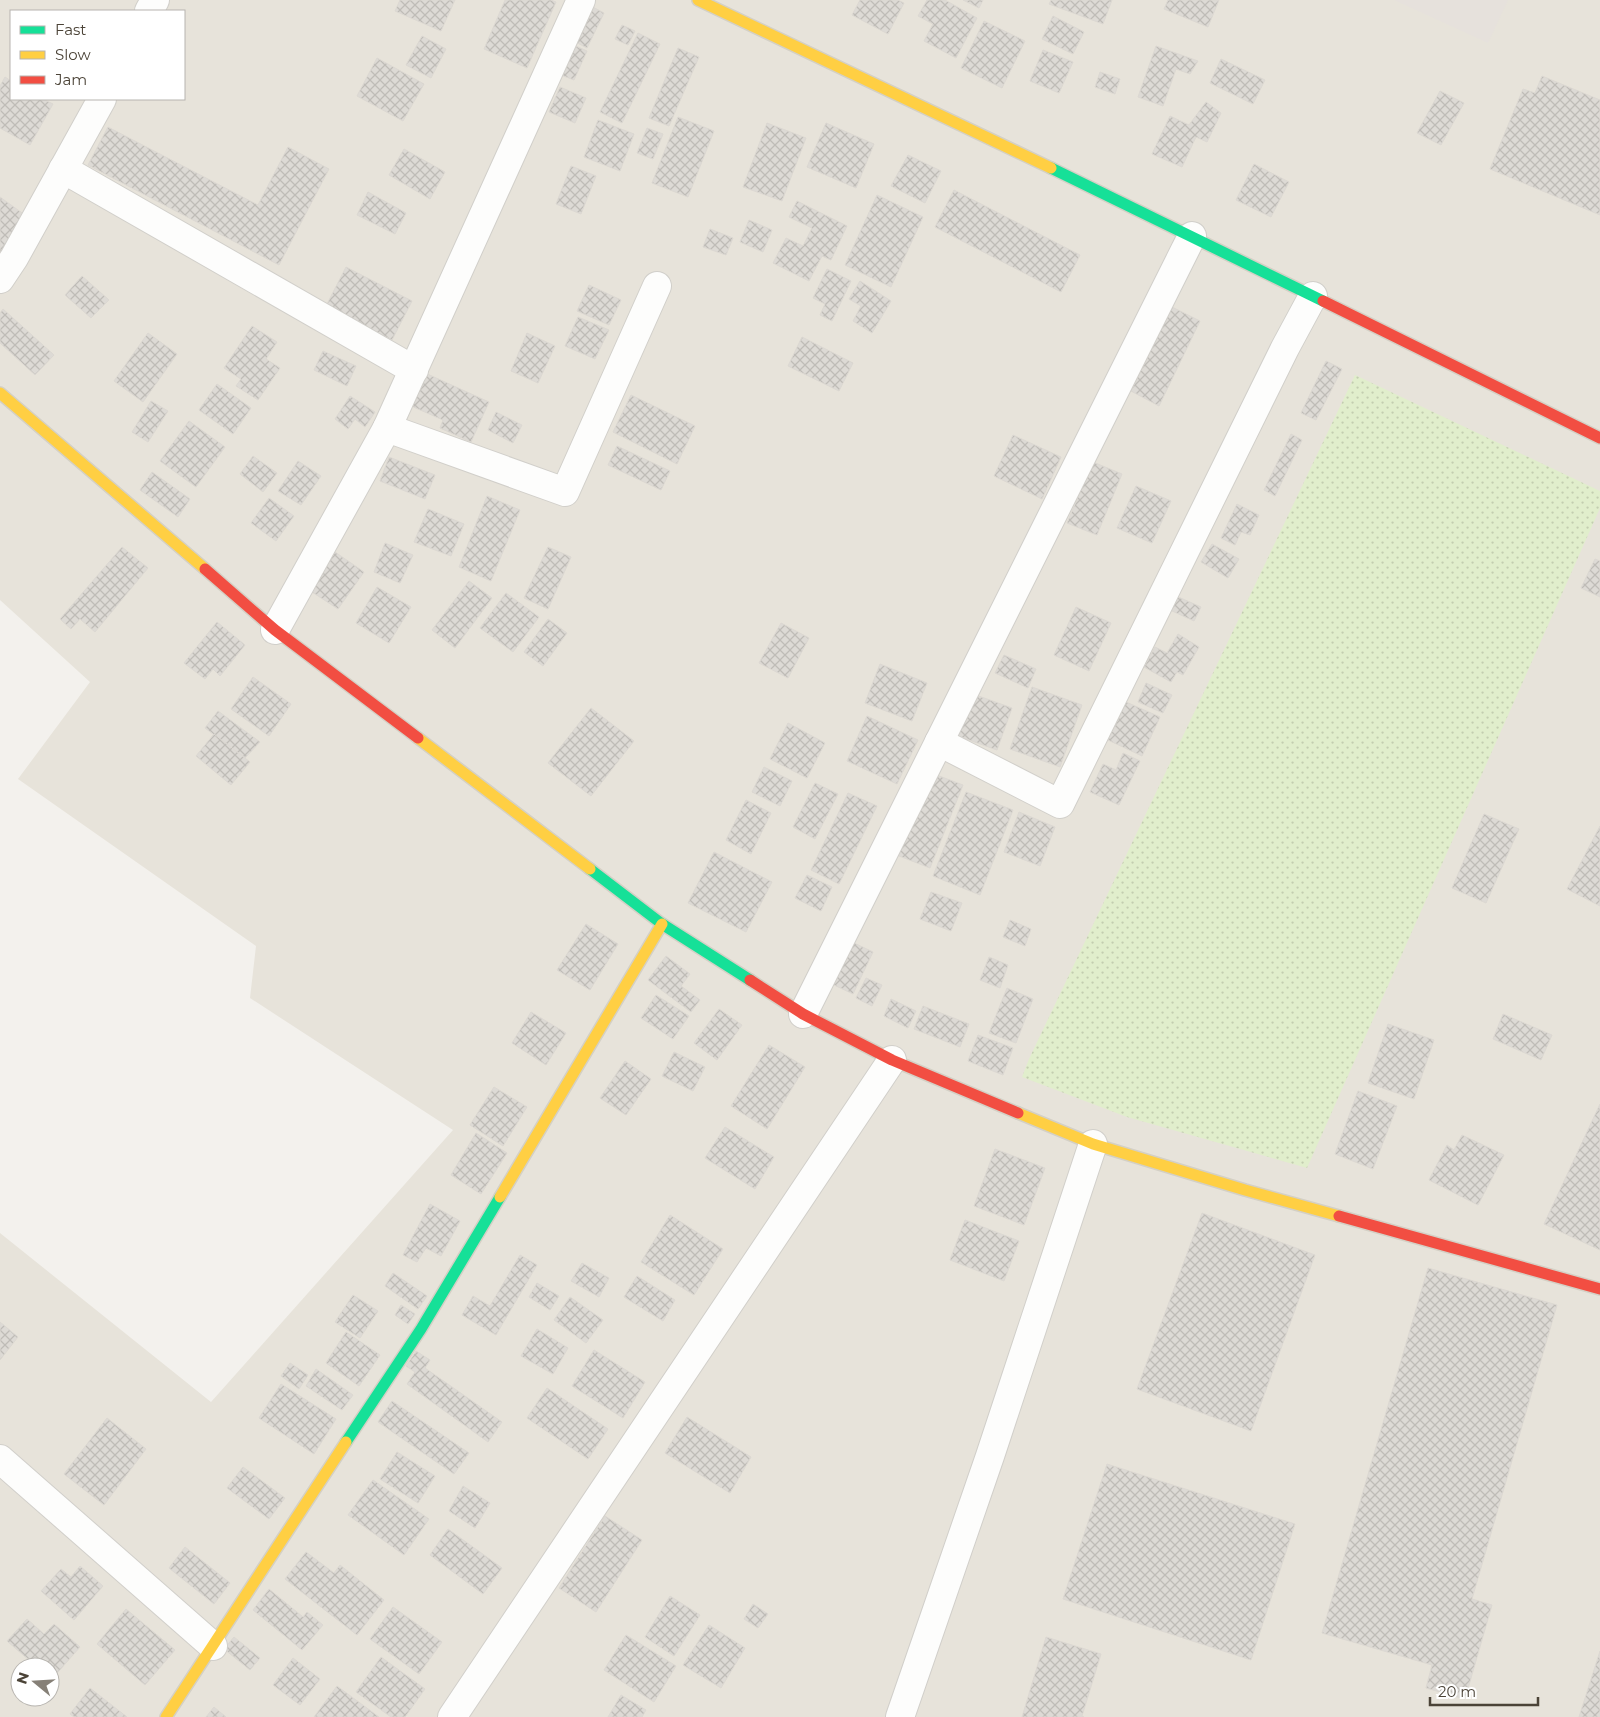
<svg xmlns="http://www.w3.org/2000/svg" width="1600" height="1717" font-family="Montserrat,sans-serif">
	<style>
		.residential { fill: #e7e3da; fill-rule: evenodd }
		.industrial { fill: #e6e1dc }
		.grass { fill: url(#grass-dots) }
		.building { fill: url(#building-cross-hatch); stroke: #dcd8d2 }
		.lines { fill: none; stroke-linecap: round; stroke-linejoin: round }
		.street-casing { stroke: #d1cfca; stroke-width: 30 }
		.fast-casing { stroke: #d4d0c5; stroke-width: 14 }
		.slow-casing { stroke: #d4d0c5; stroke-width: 14 }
		.jam-casing { stroke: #d4d0c5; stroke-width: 14 }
		.street { stroke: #fdfdfc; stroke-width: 28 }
		.fast { stroke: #16e098; stroke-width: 11 }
		.slow { stroke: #ffcf43; stroke-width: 11 }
		.jam { stroke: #f24e42; stroke-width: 11 }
	</style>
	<defs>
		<pattern id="grass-dots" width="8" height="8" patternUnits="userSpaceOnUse" patternTransform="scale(1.25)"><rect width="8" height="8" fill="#e1eecc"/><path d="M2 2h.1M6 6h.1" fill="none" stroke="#c3cdb0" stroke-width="1.8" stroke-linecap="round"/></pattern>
		<pattern id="building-cross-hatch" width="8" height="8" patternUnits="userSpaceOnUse" patternTransform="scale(1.25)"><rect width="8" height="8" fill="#dddad5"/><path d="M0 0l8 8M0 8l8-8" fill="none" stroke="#bfbcb7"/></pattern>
	</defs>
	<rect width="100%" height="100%" fill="#f3f1ed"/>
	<path class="residential" d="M0 0H1600V1717H0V1233L211 1402 453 1130 250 998 256 946 18 779 90 682 0 600ZM11 11H184V99H11ZM20 1667H50V1697H20Z"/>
	<polygon class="industrial" points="1394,0 1508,0 1488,43"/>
	<polygon class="grass" points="1355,375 1600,491 1600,508 1307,1168 1127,1117 1022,1077 1029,1059"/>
	<g class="building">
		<polygon points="400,0 455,0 441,31 395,11"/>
		<polygon points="505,0 551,0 556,2 527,68 484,49"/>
		<polygon points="860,0 898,0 904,3 888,34 852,15"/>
		<polygon points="927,0 945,0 977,18 956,58 924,41 933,24 918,16"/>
		<polygon points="963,0 983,0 979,8"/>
		<polygon points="1051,0 1112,0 1103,24 1049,4"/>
		<polygon points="1168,0 1219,0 1208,27 1164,9"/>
		<polygon points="587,4 604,13 587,48 570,39"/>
		<polygon points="1053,16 1084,32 1073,54 1042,39"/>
		<polygon points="984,21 1025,41 1002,88 961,68"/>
		<polygon points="622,25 635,31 628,45 615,39"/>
		<polygon points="638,33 660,44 622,123 600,112"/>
		<polygon points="422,36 446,49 431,78 406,65"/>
		<polygon points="569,43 587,51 574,80 556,73"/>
		<polygon points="1156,46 1198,61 1190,74 1176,69 1163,106 1138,97"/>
		<polygon points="678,48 699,57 669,126 649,118"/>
		<polygon points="1043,50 1073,62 1059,93 1030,81"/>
		<polygon points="377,58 424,84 403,121 357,96"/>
		<polygon points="1221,59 1265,80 1253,104 1210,83"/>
		<polygon points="1100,72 1120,79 1115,94 1095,87"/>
		<polygon points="1542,76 1600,100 1600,215 1490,169 1523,89 1535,93"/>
		<polygon points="5,77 11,81 11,99 43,99 53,104 30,145 0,128 0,86"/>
		<polygon points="560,87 586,98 575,123 549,112"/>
		<polygon points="1440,91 1464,103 1441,145 1417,133"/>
		<polygon points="1206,102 1221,113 1207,142 1196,137 1182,167 1152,154 1170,116 1189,125"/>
		<polygon points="678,117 714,131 688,197 652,183"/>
		<polygon points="598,120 634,134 620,171 584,157"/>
		<polygon points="767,123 806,138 782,201 743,187"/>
		<polygon points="826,123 874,144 856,188 807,167"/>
		<polygon points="108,127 258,205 288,147 329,169 279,265 88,165"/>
		<polygon points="647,128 663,134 653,159 637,153"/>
		<polygon points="404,149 445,172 430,199 389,175"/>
		<polygon points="908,155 941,171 925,203 891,186"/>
		<polygon points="1254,164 1289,182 1271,217 1236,200"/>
		<polygon points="571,166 596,176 581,214 556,204"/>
		<polygon points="954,190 1080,255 1061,292 935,227"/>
		<polygon points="368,192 406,213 395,234 357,215"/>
		<polygon points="877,195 923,217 891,287 845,265"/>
		<polygon points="0,197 29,218 0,259"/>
		<polygon points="797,201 847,226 831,260 822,256 809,281 773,263 786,238 803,246 812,228 789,217"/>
		<polygon points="749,220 772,230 763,252 740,242"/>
		<polygon points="710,229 733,238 726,255 703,247"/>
		<polygon points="346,267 412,301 392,340 326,306"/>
		<polygon points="827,269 851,281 832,321 820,315 825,304 813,298"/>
		<polygon points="82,276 109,300 91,318 65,295"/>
		<polygon points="860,281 891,301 872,333 853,321 861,306 849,299"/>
		<polygon points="589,285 621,300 609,325 577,311"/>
		<polygon points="1172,307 1200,321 1159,406 1131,391"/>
		<polygon points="3,309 54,355 35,375 0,343 0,313"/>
		<polygon points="578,317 609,330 595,359 565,346"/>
		<polygon points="252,326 277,342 266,359 280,368 258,400 236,386 241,379 224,368"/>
		<polygon points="148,333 177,354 143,402 114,381"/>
		<polygon points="527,333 555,346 538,383 511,371"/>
		<polygon points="802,337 853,363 839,391 788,366"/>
		<polygon points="323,351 356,366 347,386 314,370"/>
		<polygon points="1326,361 1342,369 1316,420 1301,413"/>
		<polygon points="423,372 489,402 471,442 440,428 443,420 409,405"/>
		<polygon points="217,384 251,408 233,434 199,410"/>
		<polygon points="631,395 695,426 677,464 613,432"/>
		<polygon points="350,396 375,412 365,427 355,419 348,429 335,419"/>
		<polygon points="151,401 168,411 148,442 132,432"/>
		<polygon points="496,412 522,425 513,443 488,430"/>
		<polygon points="189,421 225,447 196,487 160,461"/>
		<polygon points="1291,434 1302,440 1275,496 1264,490"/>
		<polygon points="1013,435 1061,457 1042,499 994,476"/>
		<polygon points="617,446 670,471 661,490 608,465"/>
		<polygon points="253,456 277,473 263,492 240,474"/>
		<polygon points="389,457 435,475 425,499 380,481"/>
		<polygon points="298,461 321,476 301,505 278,491"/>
		<polygon points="1093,462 1122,474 1097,535 1067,523"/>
		<polygon points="152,472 190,499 178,517 140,490"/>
		<polygon points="1136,486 1171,501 1152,543 1117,528"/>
		<polygon points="487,496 520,510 491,581 459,567"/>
		<polygon points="269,498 294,516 276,541 251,523"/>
		<polygon points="1237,504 1259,515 1250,535 1241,532 1235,545 1221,538"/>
		<polygon points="428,509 464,524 451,556 414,542"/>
		<polygon points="385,543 413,555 400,583 374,572"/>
		<polygon points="1212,544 1239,559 1228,578 1201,562"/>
		<polygon points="122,547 148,568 95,632 80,619 71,629 60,619"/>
		<polygon points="548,547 571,557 548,609 524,598"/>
		<polygon points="335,552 364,572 338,609 309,590"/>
		<polygon points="1595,559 1600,561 1600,597 1581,588"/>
		<polygon points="469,581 492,598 455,648 432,630"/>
		<polygon points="377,587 411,607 389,643 356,623"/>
		<polygon points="506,593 539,617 513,652 480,628"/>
		<polygon points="1176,596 1201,607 1194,621 1170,610"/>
		<polygon points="1076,607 1111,623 1089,671 1054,655"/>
		<polygon points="548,619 567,633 543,666 524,652"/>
		<polygon points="217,622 245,645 220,676 213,669 205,679 184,663"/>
		<polygon points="781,623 809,638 788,678 759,663"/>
		<polygon points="1178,634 1199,647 1183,675 1177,672 1171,682 1144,667 1155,647 1167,653"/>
		<polygon points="1004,655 1036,669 1028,688 995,673"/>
		<polygon points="880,664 927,683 912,721 865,703"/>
		<polygon points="253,677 291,704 269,736 231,709"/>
		<polygon points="1146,683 1172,695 1163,713 1138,702"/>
		<polygon points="1032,687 1082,705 1060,767 1010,749"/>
		<polygon points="973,694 1012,708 997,750 958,736"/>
		<polygon points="1126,702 1160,717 1142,756 1108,740"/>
		<polygon points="591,708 634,741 591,796 548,763"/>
		<polygon points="218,711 260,742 245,758 205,728"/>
		<polygon points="867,716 918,740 897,784 847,761"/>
		<polygon points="788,723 825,743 807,778 770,759"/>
		<polygon points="214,734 250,762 231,785 196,756"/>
		<polygon points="1123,753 1140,761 1119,805 1090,792 1103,764 1116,770"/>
		<polygon points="764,767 792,781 780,806 752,792"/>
		<polygon points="926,771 963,785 930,868 894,854"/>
		<polygon points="815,783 838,794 815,839 793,827"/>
		<polygon points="966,792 1013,810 980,895 933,876"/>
		<polygon points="848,793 877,806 839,884 811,870"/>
		<polygon points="746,800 771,813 751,854 726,840"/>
		<polygon points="1019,812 1055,827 1040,866 1004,852"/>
		<polygon points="1484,814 1519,829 1486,903 1452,888"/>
		<polygon points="1600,826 1600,906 1567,889"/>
		<polygon points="714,852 772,882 746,932 688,903"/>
		<polygon points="807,875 832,887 821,911 795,898"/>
		<polygon points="931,892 962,903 951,931 920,919"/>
		<polygon points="1010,920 1031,929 1025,946 1003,937"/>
		<polygon points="586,924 618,944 590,990 557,970"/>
		<polygon points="852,942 873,952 853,994 832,984"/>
		<polygon points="666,956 690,974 681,986 700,1000 691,1012 648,980"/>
		<polygon points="989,957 1008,965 1000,988 980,980"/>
		<polygon points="866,978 882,985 872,1006 856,998"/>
		<polygon points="1007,988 1033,999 1016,1043 989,1033"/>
		<polygon points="656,995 689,1016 673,1039 641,1018"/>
		<polygon points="891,999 916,1011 908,1028 884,1016"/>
		<polygon points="923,1006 969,1024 960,1047 914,1029"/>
		<polygon points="719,1009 742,1025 717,1060 694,1043"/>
		<polygon points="531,1012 566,1033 546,1065 512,1043"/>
		<polygon points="1503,1014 1552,1035 1541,1060 1493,1039"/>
		<polygon points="1388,1024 1434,1040 1414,1099 1368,1083"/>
		<polygon points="978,1035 1013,1048 1003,1075 968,1061"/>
		<polygon points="769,1045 805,1067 767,1129 731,1106"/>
		<polygon points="674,1052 705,1067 693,1091 662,1076"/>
		<polygon points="625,1061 651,1079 626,1115 600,1098"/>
		<polygon points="494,1087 527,1107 503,1146 470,1125"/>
		<polygon points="1358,1091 1397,1106 1373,1169 1335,1154"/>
		<polygon points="1600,1104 1600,1250 1544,1224"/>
		<polygon points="725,1127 774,1157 755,1189 705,1158"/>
		<polygon points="476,1133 507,1153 481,1194 451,1175"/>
		<polygon points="1462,1135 1504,1155 1478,1205 1429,1180 1447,1145 1454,1150"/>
		<polygon points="995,1149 1045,1168 1024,1225 974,1206"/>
		<polygon points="430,1204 460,1221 441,1256 426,1248 417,1262 403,1255"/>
		<polygon points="1202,1213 1315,1255 1251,1431 1137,1389"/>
		<polygon points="670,1215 723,1249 694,1295 641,1262"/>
		<polygon points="965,1220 1019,1241 1004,1281 950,1260"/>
		<polygon points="520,1255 537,1265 496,1335 462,1315 473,1296 490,1306"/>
		<polygon points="582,1263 609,1278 599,1297 571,1281"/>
		<polygon points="1428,1268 1557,1305 1472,1599 1492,1605 1465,1699 1426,1688 1432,1665 1322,1633"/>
		<polygon points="393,1273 427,1296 418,1309 385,1286"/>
		<polygon points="637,1276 675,1300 663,1321 624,1297"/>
		<polygon points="537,1283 559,1296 550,1310 529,1297"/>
		<polygon points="353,1295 378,1311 360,1338 335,1322"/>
		<polygon points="570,1297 603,1320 586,1343 554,1320"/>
		<polygon points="401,1305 415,1314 408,1324 395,1315"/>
		<polygon points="0,1322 18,1337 0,1360"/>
		<polygon points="537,1329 568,1348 553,1374 521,1356"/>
		<polygon points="346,1332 380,1355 359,1386 326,1363"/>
		<polygon points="594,1350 645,1382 623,1418 572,1386"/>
		<polygon points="416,1351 430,1360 425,1368 502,1422 488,1442 407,1384 415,1372 406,1366"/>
		<polygon points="290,1363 308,1375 299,1389 281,1376"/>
		<polygon points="316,1369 353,1395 342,1410 306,1386"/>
		<polygon points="281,1384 336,1419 314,1454 259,1418"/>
		<polygon points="547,1388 608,1429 588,1459 527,1418"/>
		<polygon points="392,1401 469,1453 454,1474 378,1422"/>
		<polygon points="687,1417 751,1457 730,1493 665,1453"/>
		<polygon points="107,1418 146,1449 104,1505 64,1474"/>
		<polygon points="397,1452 435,1476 418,1503 380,1479"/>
		<polygon points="1107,1464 1295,1524 1251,1660 1063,1599"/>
		<polygon points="243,1467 285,1498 269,1519 227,1488"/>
		<polygon points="373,1480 429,1519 404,1555 348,1515"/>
		<polygon points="463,1486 490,1503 475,1528 449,1511"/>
		<polygon points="605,1516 642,1540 596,1612 559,1588"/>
		<polygon points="448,1529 502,1568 483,1594 430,1555"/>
		<polygon points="185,1547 230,1583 214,1604 169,1568"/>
		<polygon points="306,1552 334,1573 340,1565 384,1600 357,1635 285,1579"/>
		<polygon points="80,1566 103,1586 74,1620 41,1591 61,1569 71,1577"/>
		<polygon points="269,1589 303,1617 307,1612 323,1625 302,1650 253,1610"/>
		<polygon points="670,1596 700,1615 674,1656 645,1637"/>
		<polygon points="753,1604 768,1614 758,1628 744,1619"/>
		<polygon points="393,1607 442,1642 419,1674 370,1639"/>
		<polygon points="126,1609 175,1650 145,1685 97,1644"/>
		<polygon points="27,1619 44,1634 54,1624 80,1647 51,1680 50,1667 37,1667 7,1641"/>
		<polygon points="709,1625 745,1648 721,1688 683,1665"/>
		<polygon points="626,1635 676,1666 654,1702 604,1670"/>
		<polygon points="234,1637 260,1658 250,1670 224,1649"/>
		<polygon points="1046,1637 1101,1654 1082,1716 1084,1717 1022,1717"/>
		<polygon points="1600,1651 1600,1717 1579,1717"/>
		<polygon points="381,1657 425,1689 405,1717 391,1717 356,1692"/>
		<polygon points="293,1658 320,1679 300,1705 273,1685"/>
		<polygon points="337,1686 379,1717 314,1717"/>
		<polygon points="90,1688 127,1717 74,1717 70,1714"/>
		<polygon points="621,1695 646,1710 642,1717 608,1717"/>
		<polygon points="214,1707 226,1717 206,1717"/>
	</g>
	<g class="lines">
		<g class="street-casing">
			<g id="street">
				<polyline points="149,11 155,0"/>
				<polyline points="63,169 414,370"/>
				<polyline points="0,279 14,258 102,99"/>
				<polyline points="387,428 565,492 657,286"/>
				<polyline points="275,630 387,428 581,0"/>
				<polyline points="939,742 1060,804 1285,348 1313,296"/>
				<polyline points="803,1014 1192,236"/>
				<polyline points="0,1459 213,1646"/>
				<polyline points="452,1717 892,1060"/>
				<polyline points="900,1717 990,1456 1093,1144"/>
			</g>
		</g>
		<g class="fast-casing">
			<g id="fast">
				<polyline points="1051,168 1323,301"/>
				<polyline points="590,869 662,924 750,980"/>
				<polyline points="346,1442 421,1329 500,1197"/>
			</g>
		</g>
		<g class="slow-casing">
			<g id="slow">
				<polyline points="698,0 1051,168"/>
				<polyline points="0,393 205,569"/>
				<polyline points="418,738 590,869"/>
				<polyline points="1018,1113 1093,1144 1245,1190 1339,1216"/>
				<polyline points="500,1197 662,924"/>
				<polyline points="166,1717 346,1442"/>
			</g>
		</g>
		<g class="jam-casing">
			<g id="jam">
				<polyline points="1323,301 1600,438"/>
				<polyline points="205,569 275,630 418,738"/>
				<polyline points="750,980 803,1014 892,1060 1018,1113"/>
				<polyline points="1339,1216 1600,1289"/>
			</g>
		</g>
		<use href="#street" class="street"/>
		<use href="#fast" class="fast"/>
		<use href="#slow" class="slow"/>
		<use href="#jam" class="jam"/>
	</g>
	<rect x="10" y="10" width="175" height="90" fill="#ffffff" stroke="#b7b4af"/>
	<rect x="20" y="26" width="25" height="8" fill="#16e098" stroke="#b7b4af"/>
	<text x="55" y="35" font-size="15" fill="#4b4337">Fast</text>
	<rect x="20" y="51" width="25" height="8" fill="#ffcf43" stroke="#b7b4af"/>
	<text x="55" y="60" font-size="15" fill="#4b4337">Slow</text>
	<rect x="20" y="76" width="25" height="8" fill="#f24e42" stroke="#b7b4af"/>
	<text x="55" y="85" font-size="15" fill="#4b4337">Jam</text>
	<g transform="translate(35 1682) rotate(288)"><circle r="24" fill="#ffffff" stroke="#b7b4af"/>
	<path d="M0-4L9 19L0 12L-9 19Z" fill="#868077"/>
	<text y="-8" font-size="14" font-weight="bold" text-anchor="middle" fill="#4b4337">N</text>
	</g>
	<path d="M1430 1697v8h108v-8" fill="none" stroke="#4b4337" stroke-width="2.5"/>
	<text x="1438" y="1697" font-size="15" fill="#4b4337" stroke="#ffffff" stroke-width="4" paint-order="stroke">20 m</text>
</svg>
